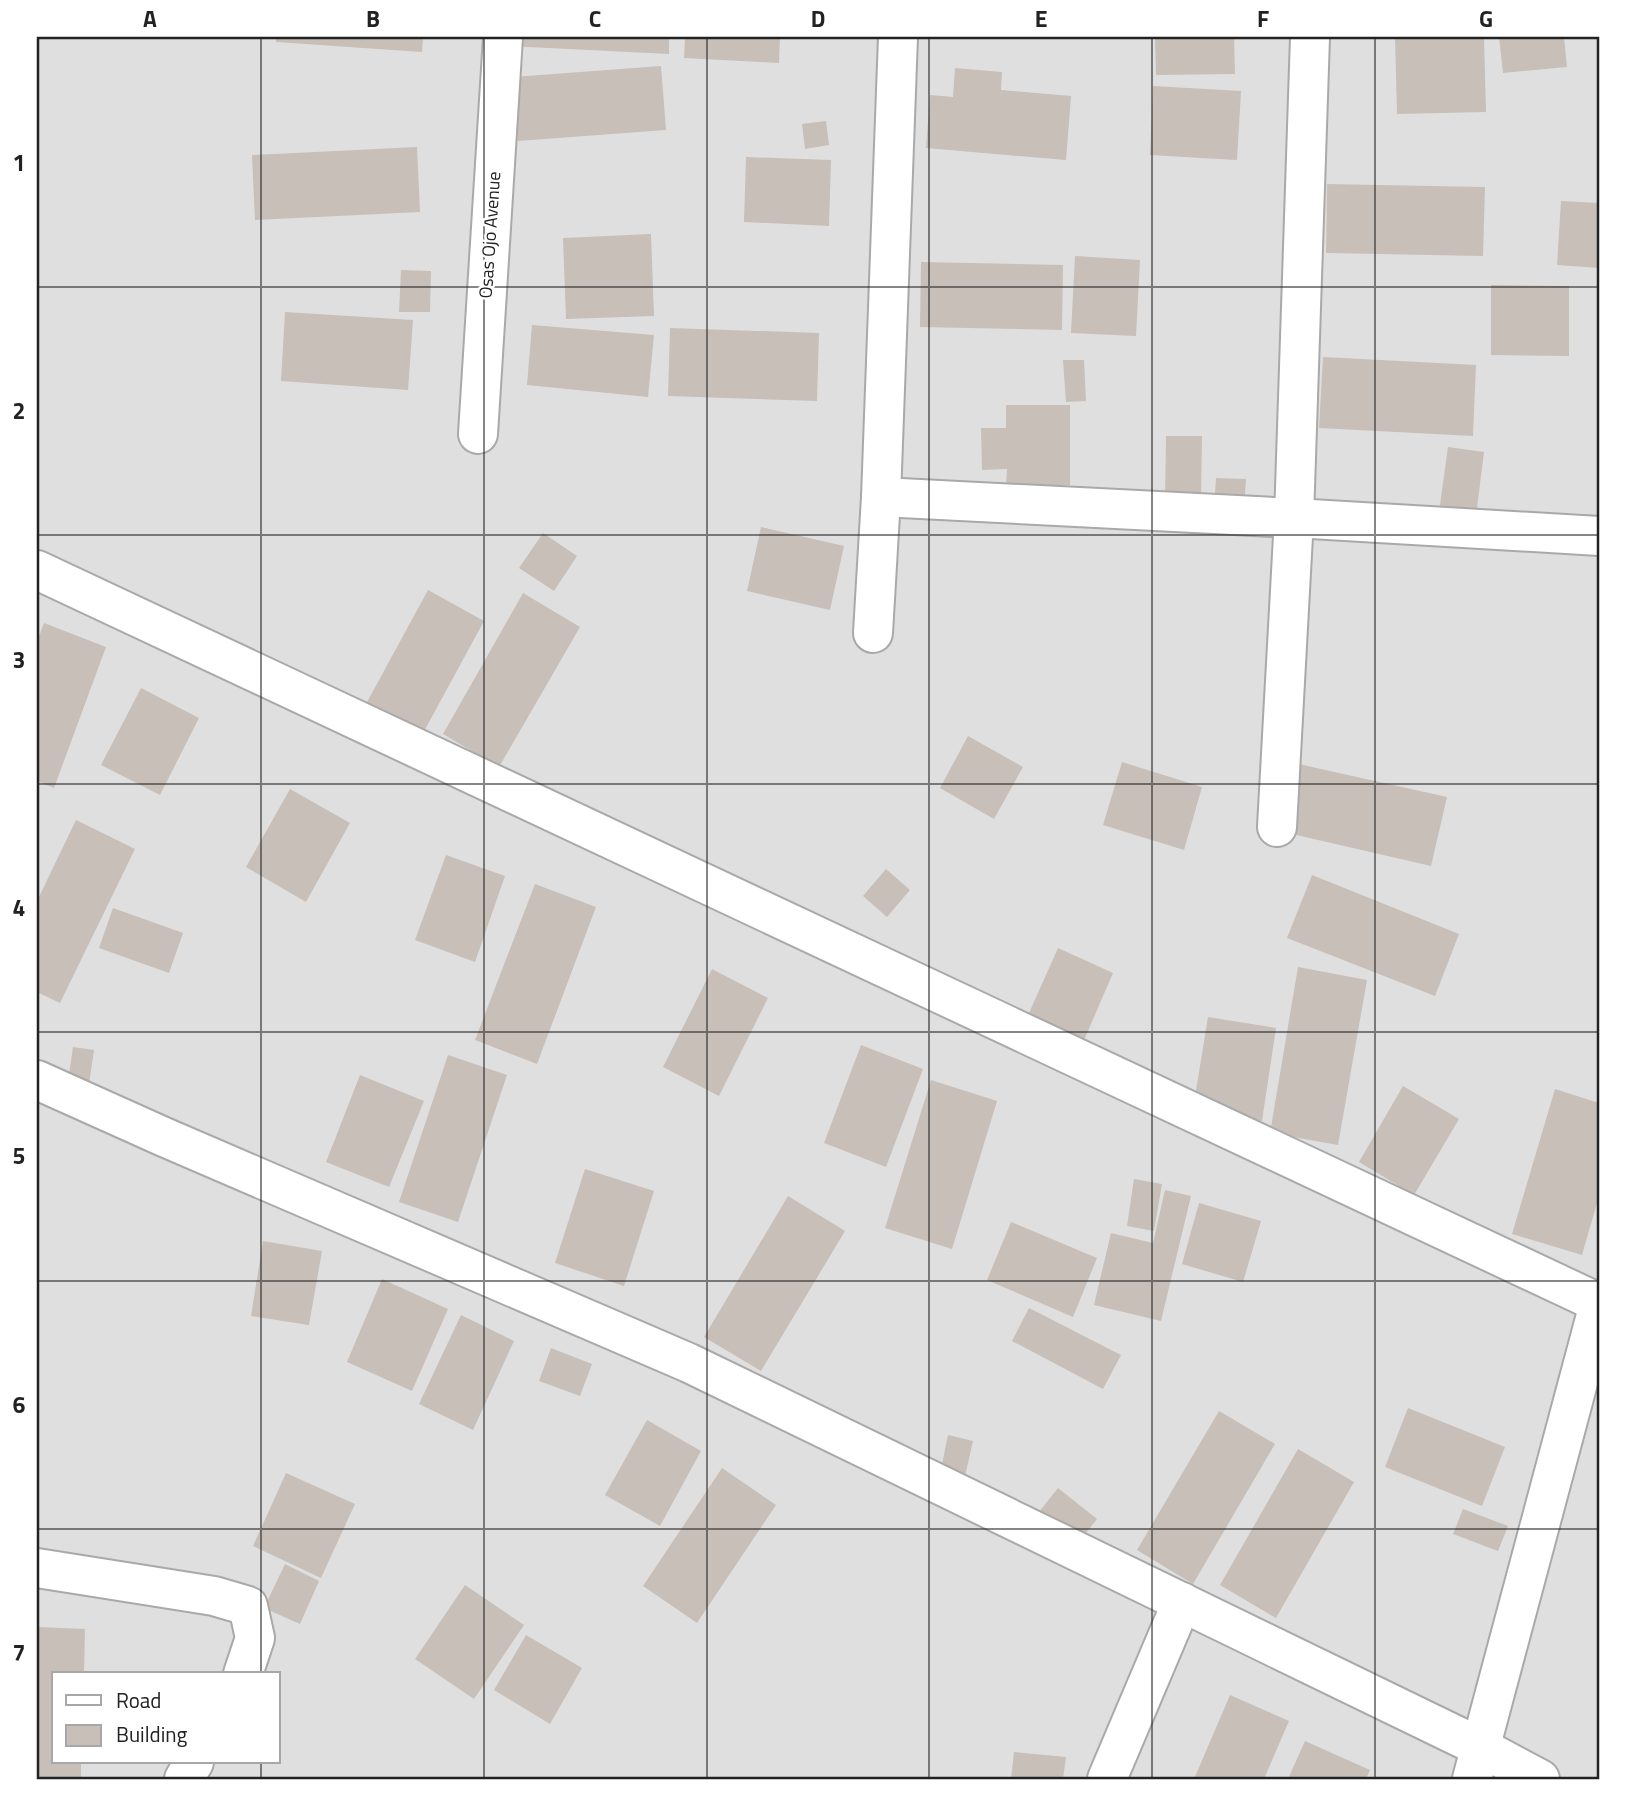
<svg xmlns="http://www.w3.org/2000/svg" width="1636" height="1816" font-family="'Titillium Web',sans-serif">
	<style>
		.residential { fill: #e0dfdf; fill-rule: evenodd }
		.building { fill: #c7bfb8 }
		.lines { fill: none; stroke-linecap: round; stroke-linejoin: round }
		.minor-casing { stroke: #a9a9a9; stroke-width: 42 }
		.minor { stroke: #fff; stroke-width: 38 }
		.grid { fill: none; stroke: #222; stroke-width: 2; stroke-opacity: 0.55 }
		.labels { text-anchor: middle; stroke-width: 5; stroke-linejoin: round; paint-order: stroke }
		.street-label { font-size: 18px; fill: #222; stroke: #fff }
		.neatline { fill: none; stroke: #222; stroke-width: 2.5 }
		.grid-label { font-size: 23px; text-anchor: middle; font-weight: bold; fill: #222 }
	</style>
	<rect width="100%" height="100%" fill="#f2efe9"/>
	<path class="residential" d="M37 37H1599V1779H37ZM54 1674H278V1762H54Z"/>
	<g class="building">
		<polygon points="276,37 423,37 422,52 276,42"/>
		<polygon points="508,37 669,37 669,54 508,46"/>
		<polygon points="685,37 780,37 779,63 684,58"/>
		<polygon points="1155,37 1234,37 1235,74 1156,75"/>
		<polygon points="1395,37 1484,37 1486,112 1397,114"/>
		<polygon points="1499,37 1564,37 1567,67 1503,73"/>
		<polygon points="661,66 666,130 518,141 513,77"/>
		<polygon points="955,68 1002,72 1001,90 1071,96 1066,160 926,148 930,95 953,97"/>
		<polygon points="1153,86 1241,91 1237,160 1150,155"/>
		<polygon points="826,121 829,145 805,149 802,124"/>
		<polygon points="417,147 420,212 255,220 252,155"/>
		<polygon points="746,157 831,160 829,226 744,222"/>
		<polygon points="1327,184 1485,187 1483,256 1326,253"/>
		<polygon points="1561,201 1599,203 1599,268 1557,265"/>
		<polygon points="651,234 654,316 566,319 563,238"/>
		<polygon points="1075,256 1140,260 1136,336 1071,333"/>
		<polygon points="921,262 1063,265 1062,330 920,327"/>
		<polygon points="401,270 431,271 430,312 399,312"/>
		<polygon points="1491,285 1569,286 1569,356 1491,355"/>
		<polygon points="285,312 413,320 408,390 281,381"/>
		<polygon points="532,325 654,335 648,397 527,385"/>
		<polygon points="670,328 819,333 817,401 668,396"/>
		<polygon points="1323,357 1476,365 1473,436 1319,428"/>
		<polygon points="1063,360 1084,360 1086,401 1066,402"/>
		<polygon points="1006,405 1070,405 1070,485 1006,485 1007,469 982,470 981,428 1006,428"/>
		<polygon points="1166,436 1202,436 1201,502 1165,501"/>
		<polygon points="1448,447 1484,452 1475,524 1438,519"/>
		<polygon points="1216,478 1246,479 1244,509 1214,508"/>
		<polygon points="761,527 844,546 830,610 747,591"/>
		<polygon points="543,533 577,556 554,591 519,568"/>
		<polygon points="428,590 484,621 422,735 366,704"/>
		<polygon points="523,593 580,627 499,767 443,734"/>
		<polygon points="44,623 106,647 54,788 37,781 37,642"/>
		<polygon points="141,688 199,718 160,795 101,765"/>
		<polygon points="968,736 1023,767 994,819 940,788"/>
		<polygon points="1122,762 1202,787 1184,850 1103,825"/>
		<polygon points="1294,763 1447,797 1431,866 1279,831"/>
		<polygon points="290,789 350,823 306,902 246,867"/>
		<polygon points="76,820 135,849 60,1003 37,992 37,901"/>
		<polygon points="446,855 505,876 475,962 415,940"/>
		<polygon points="886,869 910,890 887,917 863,896"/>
		<polygon points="1312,875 1459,934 1435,996 1287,938"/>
		<polygon points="535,884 596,907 537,1064 475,1040"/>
		<polygon points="113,908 183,933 169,973 99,948"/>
		<polygon points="1058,948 1113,973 1081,1047 1025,1022"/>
		<polygon points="1298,967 1367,980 1338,1145 1270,1133"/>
		<polygon points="712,969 768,998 719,1096 663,1067"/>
		<polygon points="1208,1017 1276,1028 1262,1121 1193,1109"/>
		<polygon points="861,1045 923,1069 886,1167 824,1143"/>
		<polygon points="73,1047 94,1050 89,1084 68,1081"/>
		<polygon points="448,1055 507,1075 458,1222 399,1202"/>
		<polygon points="360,1075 424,1101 389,1187 326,1162"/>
		<polygon points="931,1080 997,1101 952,1249 885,1228"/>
		<polygon points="1403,1086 1459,1119 1414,1195 1359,1162"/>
		<polygon points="1555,1089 1599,1103 1599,1196 1582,1255 1512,1234"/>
		<polygon points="585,1169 654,1191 624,1286 555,1263"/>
		<polygon points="1134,1179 1162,1184 1154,1231 1127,1226"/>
		<polygon points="1165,1190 1191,1196 1161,1321 1094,1305 1111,1233 1153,1243"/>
		<polygon points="788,1196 845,1231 761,1371 704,1337"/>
		<polygon points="1199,1203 1261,1221 1243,1282 1182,1264"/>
		<polygon points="1011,1222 1097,1258 1073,1317 987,1280"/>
		<polygon points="263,1241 322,1251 309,1325 251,1316"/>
		<polygon points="382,1279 448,1309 412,1391 347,1362"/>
		<polygon points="1029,1308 1121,1355 1103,1389 1012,1341"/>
		<polygon points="461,1315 514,1341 473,1430 419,1404"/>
		<polygon points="551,1348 592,1364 580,1396 539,1381"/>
		<polygon points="1408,1408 1505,1447 1482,1506 1385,1467"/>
		<polygon points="1219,1411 1275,1444 1193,1584 1137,1550"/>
		<polygon points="647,1420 701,1451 660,1526 605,1495"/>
		<polygon points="948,1435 973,1441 965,1476 941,1469"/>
		<polygon points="1298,1449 1354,1482 1276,1618 1220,1585"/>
		<polygon points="722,1468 776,1505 697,1623 643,1586"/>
		<polygon points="286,1473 355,1504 321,1578 253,1546"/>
		<polygon points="1058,1488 1097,1519 1078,1543 1039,1512"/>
		<polygon points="1463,1509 1508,1526 1498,1551 1453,1534"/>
		<polygon points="285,1564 319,1581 300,1624 264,1608"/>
		<polygon points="465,1585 524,1625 474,1699 415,1659"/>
		<polygon points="37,1627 85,1629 84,1674 54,1674 54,1762 81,1762 81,1779 37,1779"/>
		<polygon points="526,1635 582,1668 550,1724 494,1690"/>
		<polygon points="1230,1695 1289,1721 1264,1779 1194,1779"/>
		<polygon points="1305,1741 1370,1770 1366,1779 1288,1779"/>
		<polygon points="1014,1752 1066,1757 1063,1779 1011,1779"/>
	</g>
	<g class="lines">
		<g class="minor-casing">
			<g id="minor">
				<polyline points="478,434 503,37"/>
				<polyline points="881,497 1294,518 1599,536"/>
				<polyline points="37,570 1599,1303"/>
				<polyline points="873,633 881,497 898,37"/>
				<polyline points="1277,827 1294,518 1310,37"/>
				<polyline points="37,1080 164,1137 689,1363 1480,1747 1540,1779"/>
				<polyline points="37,1568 214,1596 248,1606 255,1638 243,1674"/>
				<polyline points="184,1779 194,1762"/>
				<polyline points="1107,1779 1182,1602"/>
				<polyline points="1472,1779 1599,1304"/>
			</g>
		</g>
		<use href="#minor" class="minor"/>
	</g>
	<path class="grid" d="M261 37V1674M484 37V1779M707 37V1779M929 37V1779M1152 37V1779M1375 37V1779M37 287H1599M37 535H1599M37 784H1599M37 1032H1599M37 1281H1599M37 1529H1599M261 1762V1779"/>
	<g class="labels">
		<g class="street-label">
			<text transform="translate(490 235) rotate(-86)" y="6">Osas Ojo Avenue</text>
		</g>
	</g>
	<rect width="1636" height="1816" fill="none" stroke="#ffffff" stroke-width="77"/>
	<rect x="52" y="1672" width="228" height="91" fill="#ffffff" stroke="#a7a7a7" stroke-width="2"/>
	<rect x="66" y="1695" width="35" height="10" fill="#ffffff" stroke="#a7a7a7" stroke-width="2"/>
	<text x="116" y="1708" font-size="21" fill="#222222">Road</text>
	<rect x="66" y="1725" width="35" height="21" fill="#c7bfb8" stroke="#a7a7a7" stroke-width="2"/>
	<text x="116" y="1742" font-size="21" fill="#222222">Building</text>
	<rect x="38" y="38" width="1560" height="1740" class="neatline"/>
	<g class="grid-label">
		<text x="150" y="27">A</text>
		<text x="373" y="27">B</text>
		<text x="595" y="27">C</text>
		<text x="818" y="27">D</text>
		<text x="1041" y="27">E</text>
		<text x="1263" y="27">F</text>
		<text x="1486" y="27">G</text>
		<text x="19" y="171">1</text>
		<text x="19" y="419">2</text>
		<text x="19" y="668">3</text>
		<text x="19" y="916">4</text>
		<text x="19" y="1164">5</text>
		<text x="19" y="1413">6</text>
		<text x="19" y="1661">7</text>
	</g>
</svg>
